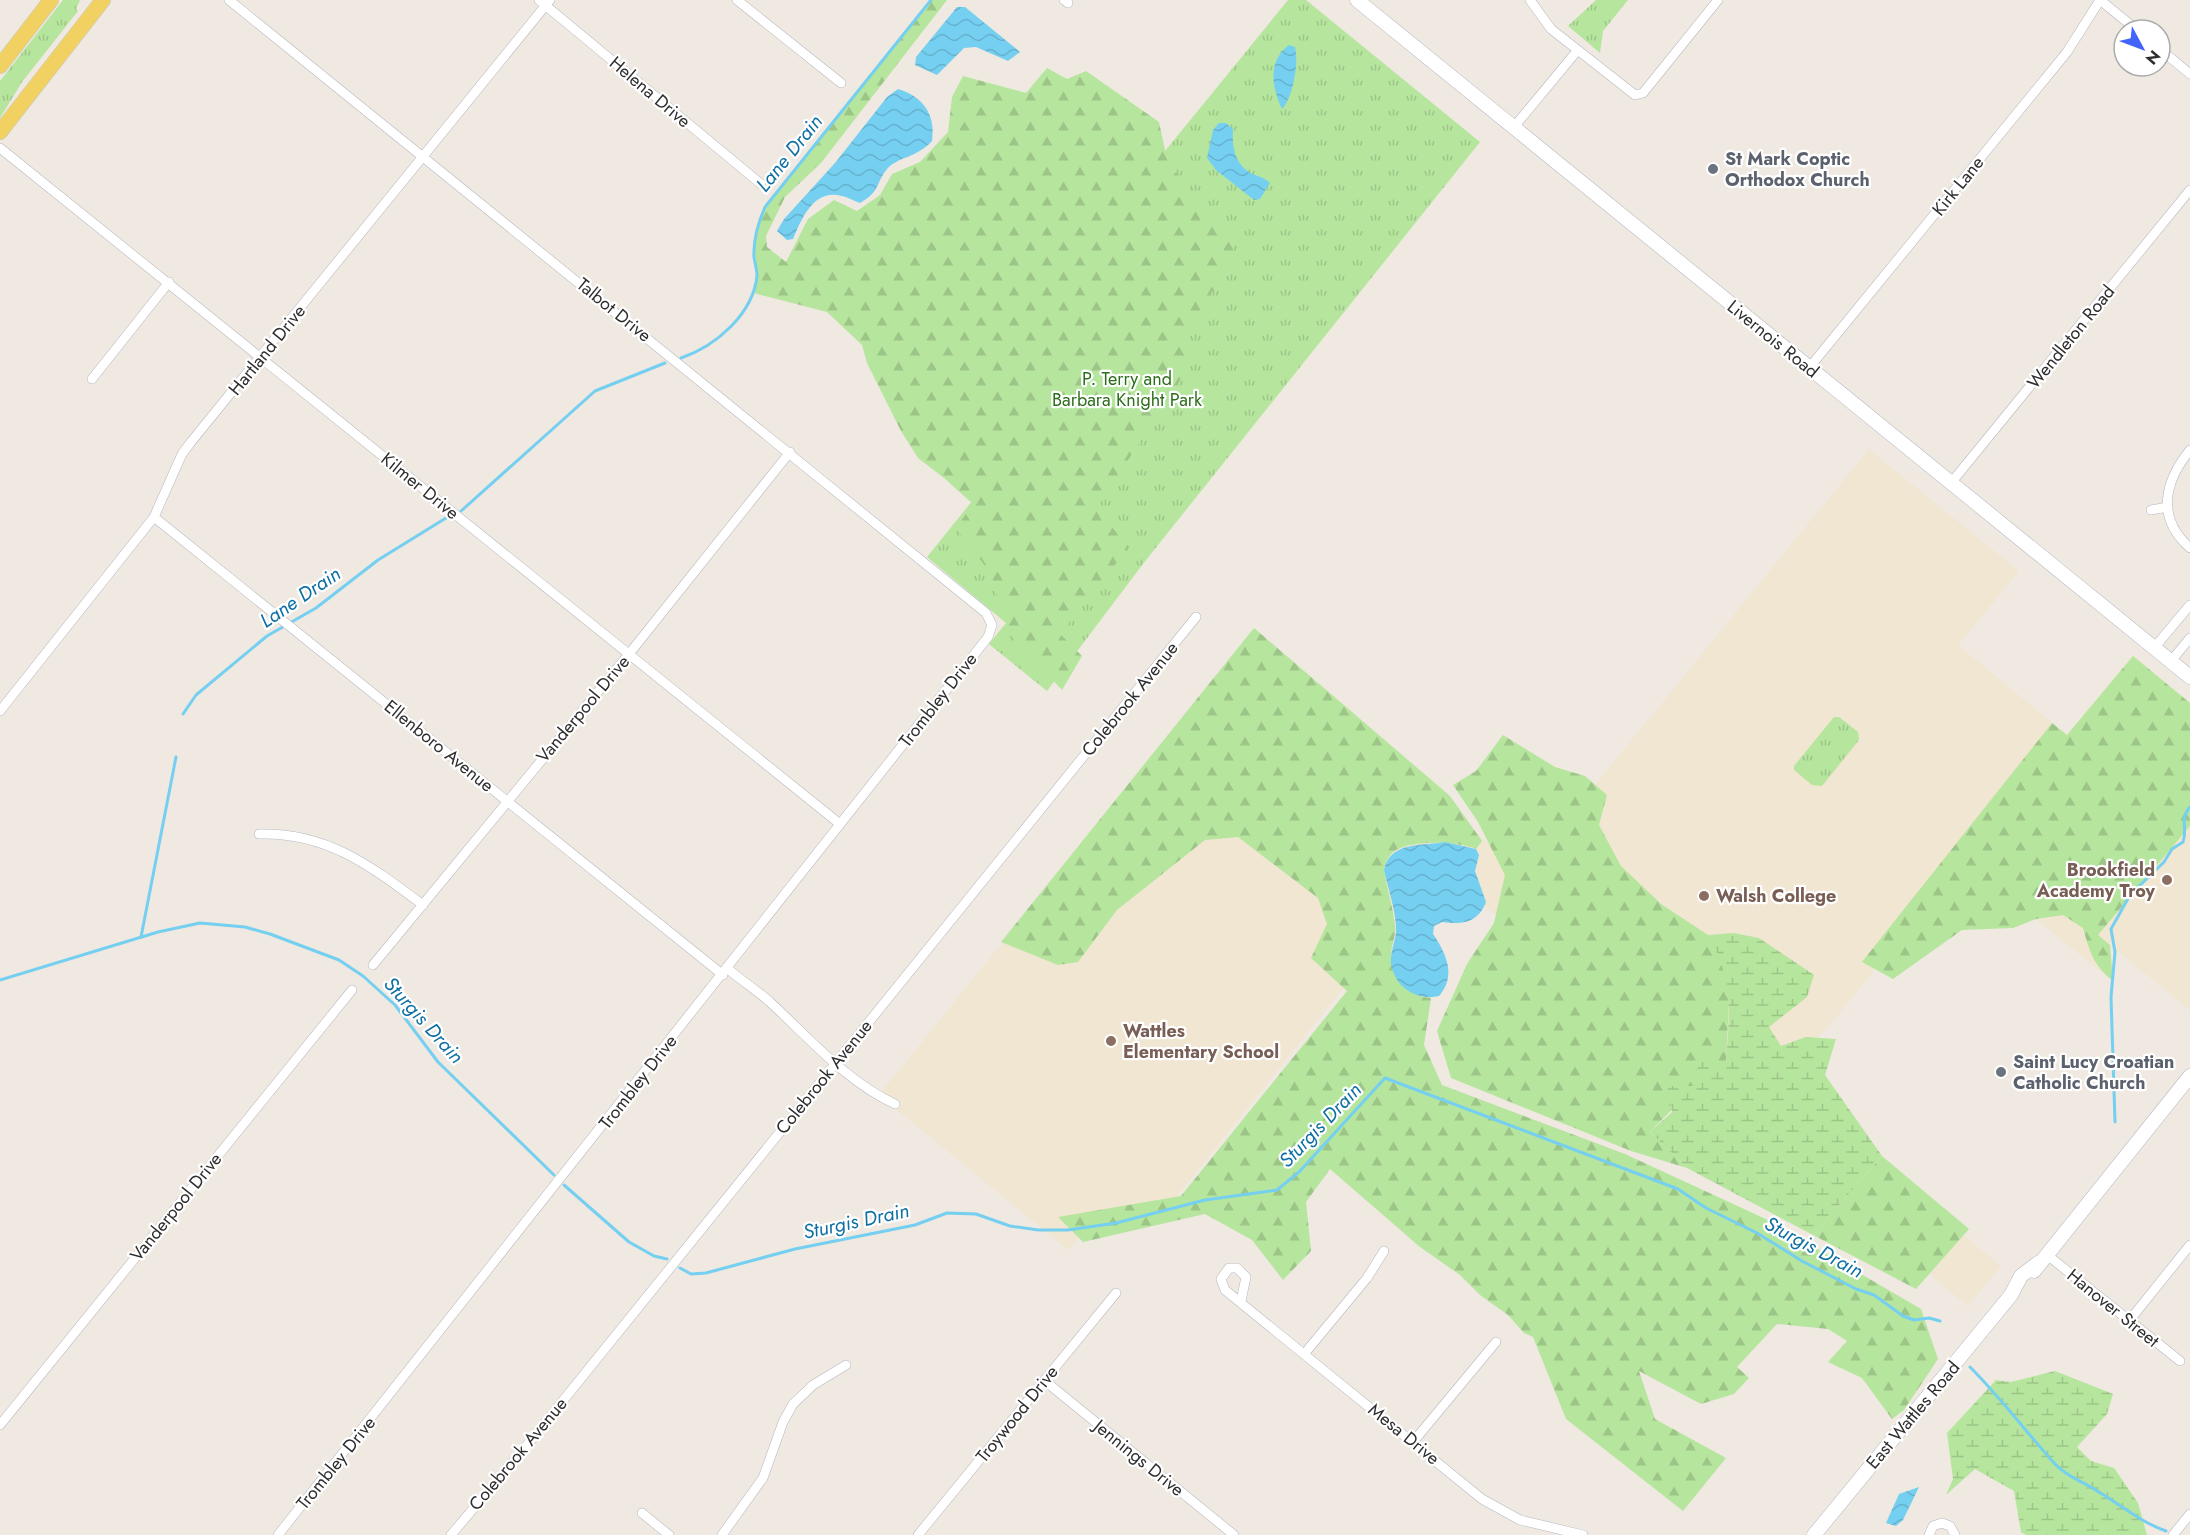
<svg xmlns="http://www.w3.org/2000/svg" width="2190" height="1535" font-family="Jost,sans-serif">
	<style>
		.education { fill: #f0e6d1 }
		.grass { fill: url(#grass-tufts) }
		.forest { fill: url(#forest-firs) }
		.wetland { fill: url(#wetland-marsh) }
		.water { fill: url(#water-waves) }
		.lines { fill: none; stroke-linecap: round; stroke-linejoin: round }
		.stream { stroke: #75cff0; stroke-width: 3 }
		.street-casing { stroke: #b4b7c1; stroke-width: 10 }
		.secondary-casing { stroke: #b4b7c1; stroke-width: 15 }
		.primary-casing { stroke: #c9c9c9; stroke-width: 16 }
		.street { stroke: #fff; stroke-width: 9 }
		.secondary { stroke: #fff; stroke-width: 14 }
		.primary { stroke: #f2d163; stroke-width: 15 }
		.worship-dot { fill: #6b7280; stroke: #fff; stroke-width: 2 }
		.education-dot { fill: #8d6e63; stroke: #fff; stroke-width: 2 }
		.labels { text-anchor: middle; stroke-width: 4.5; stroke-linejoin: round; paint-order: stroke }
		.street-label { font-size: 18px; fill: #2e2e2e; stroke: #fff }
		.worship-label { font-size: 18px; font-weight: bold; fill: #5b616d; stroke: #fff; text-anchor: start }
		.park-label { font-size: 18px; fill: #2c6e1b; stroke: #fff }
		.education-label { font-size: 18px; font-weight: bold; fill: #785e54; stroke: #fff; text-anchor: start }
		.water-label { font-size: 20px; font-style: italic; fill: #0d6fa3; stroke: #fff }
	</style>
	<defs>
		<pattern id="grass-tufts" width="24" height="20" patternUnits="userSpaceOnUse" patternTransform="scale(1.5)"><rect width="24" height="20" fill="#b6e59e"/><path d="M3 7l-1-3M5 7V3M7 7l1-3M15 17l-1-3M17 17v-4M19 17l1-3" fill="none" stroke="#9dc588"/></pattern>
		<pattern id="forest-firs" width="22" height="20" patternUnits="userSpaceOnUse" patternTransform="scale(1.5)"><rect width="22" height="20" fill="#b6e59e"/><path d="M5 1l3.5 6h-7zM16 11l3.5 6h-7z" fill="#9dc588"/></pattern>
		<pattern id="wetland-marsh" width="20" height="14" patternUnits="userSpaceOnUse" patternTransform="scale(1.5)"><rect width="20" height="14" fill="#b6e59e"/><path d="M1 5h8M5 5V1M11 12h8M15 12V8" fill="none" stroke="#9dc588"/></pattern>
		<pattern id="water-waves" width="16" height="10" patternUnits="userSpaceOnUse" patternTransform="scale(1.5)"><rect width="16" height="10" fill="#75cff0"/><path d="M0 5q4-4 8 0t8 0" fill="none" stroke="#66b2ce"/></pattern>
	</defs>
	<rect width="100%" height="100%" fill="#efe9e1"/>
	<polygon class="education" points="1870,448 1872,452 2019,571 1958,645 2067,735 2133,655 2190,703 2190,1010 2110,945 2111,980 1964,861 1781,1084 2001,1266 1968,1306 1439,868 1166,1210 1087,1228 1068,1250 879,1095 1245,643 1524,872"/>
	<g class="grass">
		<polygon points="63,0 80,0 76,9 78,11 22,82 0,118 0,81"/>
		<polygon points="1288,0 1306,0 1480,142 1146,560 1047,691 989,644 1006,623 927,557 985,485 955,409"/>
		<polygon points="1596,0 1628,0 1603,31 1600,53 1568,26"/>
		<polygon points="1834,717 1839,717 1858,732 1859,740 1822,786 1812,785 1794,770 1794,766"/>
	</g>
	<g class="forest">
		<path d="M931 0H947L821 163 785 197 766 236 767 247 786 262 808 219 834 200 857 211 880 195 892 174 920 162 948 132 952 97 963 76 1026 93 1047 68 1067 79 1086 71 1159 122 1168 164 1235 237 1232 260 1182 340 1192 362 1096 509 1129 547 1060 634 1082 656 1062 690 1012 637 989 571 956 528 973 504 944 478 918 458 901 431 867 363 862 345 827 312 753 293C760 278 754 261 755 245 755 232 760 220 765 207Z"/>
		<path d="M1254 628 1450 796 1482 841 1476 849C1458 841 1413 840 1396 850 1388 855 1386 862 1384 870 1387 889 1393 907 1395 926 1396 935 1392 944 1391 954 1391 977 1408 996 1431 998L1424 1045 1442 1085 1625 1154 1770 1221 1921 1309 1938 1359 1904 1410 1892 1419 1862 1378 1828 1362 1847 1341 1828 1329 1777 1324 1737 1367 1749 1378 1734 1394 1701 1404 1639 1371 1655 1419 1726 1458 1683 1511 1566 1419 1533 1337 1524 1333 1508 1315 1480 1295 1460 1275 1420 1247 1330 1169 1306 1202 1311 1251 1283 1280 1252 1240 1205 1214 1083 1242 1058 1217 1181 1196 1347 991 1311 958 1327 924 1318 898 1238 837 1205 840 1117 910 1078 962 1058 965 1001 942Z"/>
		<path d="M2133 656 2190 703V826L2098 935 2110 945 2113 981C2093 965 2090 952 2083 928L2063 915 2036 919 2013 928 1962 930 1893 979 1862 962 2052 723 2067 735Z"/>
		<polygon points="1503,735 1555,767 1585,776 1607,795 1599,825 1621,866 1661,904 1708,935 1722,960 1729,996 1726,1065 1695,1086 1650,1132 1687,1168 1631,1151 1451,1078 1437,1031 1467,964 1494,923 1505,875 1478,822 1453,785 1476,771"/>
		<polygon points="1882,1156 1969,1229 1916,1289 1813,1235"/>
	</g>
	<g class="wetland">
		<path d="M1734 933 1759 938 1814 975 1807 997 1769 1027 1781 1046 1806 1037 1836 1039 1825 1075 1882 1156 1813 1235 1687 1168 1650 1132 1672 1112 1667 1086H1695L1699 1059 1726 1065C1729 1011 1735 984 1708 935Z"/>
		<polygon points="2055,1371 2113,1394 2107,1414 2077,1447 2091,1461 2114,1468 2138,1503 2147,1535 2026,1535 2021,1532 2014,1491 1975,1469 1946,1495 1953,1479 1947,1433 1996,1380 2011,1382"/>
	</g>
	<g class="water">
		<polygon points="957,7 965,7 1020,52 1008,61 976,47 964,48 937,75 915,65 916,57"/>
		<path d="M1289 45 1295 47C1299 63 1293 97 1282 109 1272 88 1267 61 1289 45Z"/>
		<path d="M898 89C923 96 936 115 932 141 917 158 897 157 887 169 875 184 881 191 860 203 854 201 848 197 842 196 814 188 802 218 793 239L787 240 777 231 784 219 835 163 887 97Z"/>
		<path d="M1219 123H1226L1233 129C1232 146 1234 162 1249 172 1256 176 1264 177 1270 183L1260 199 1254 200 1216 170 1207 158 1213 130Z"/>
		<path d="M1445 842 1476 849 1479 855 1475 871 1486 902C1478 923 1462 925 1442 922L1434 926 1433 934C1446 953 1457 976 1439 996 1419 1001 1397 989 1392 968 1388 955 1396 942 1396 930 1396 910 1388 889 1384 870 1390 841 1422 846 1445 842Z"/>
		<polygon points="1919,1487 1903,1520 1896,1526 1886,1523 1899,1494"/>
	</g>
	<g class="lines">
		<g class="stream">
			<path d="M681 358C716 346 753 314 757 276 757 269 755 264 754 257 753 239 758 223 765 207L931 0"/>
			<polyline points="461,511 595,391 665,363"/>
			<polyline points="183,714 196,695 267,636 316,608 378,560 446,518"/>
			<polyline points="141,937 176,757"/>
			<polyline points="0,980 158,932 200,923 245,927 270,934 339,960 363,976 395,1005 438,1062 554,1175"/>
			<path d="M2115 1122 2111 997 2115 952 2111 929 2130 895 2164 862 2172 849 2183 842C2188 829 2179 819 2190 807"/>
			<polyline points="564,1185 629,1242 654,1256 667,1259"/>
			<polyline points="680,1268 691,1274 706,1273 795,1249 915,1225 947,1213 976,1214 1010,1226 1038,1230 1068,1230 1116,1223 1205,1200 1277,1190 1299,1172 1385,1078 1678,1189 1706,1208 1757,1233 1802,1261 1856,1289 1874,1295 1903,1316 1914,1320 1929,1318 1940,1321"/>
			<path d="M1970 1367C2001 1398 2026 1432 2055 1464 2066 1476 2081 1481 2094 1489 2118 1503 2140 1522 2166 1531"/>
		</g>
		<g class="street-casing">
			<g id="street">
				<polyline points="229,0 986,613 992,625 988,637 278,1535"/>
				<polyline points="539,0 761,184"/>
				<polyline points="737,0 841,83"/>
				<polyline points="1064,0 1068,3"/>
				<polyline points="1530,0 1551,29 1635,95 1643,93 1718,0"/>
				<polyline points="2100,0 2137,30"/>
				<polyline points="2160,49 2190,74"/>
				<polyline points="1514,127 1577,51"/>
				<polyline points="0,148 840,824"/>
				<polyline points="1809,368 2067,52 2100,0"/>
				<polyline points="92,379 169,282"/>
				<path d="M2190 450C2164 482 2156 518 2190 548"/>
				<polyline points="1951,483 2190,190"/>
				<polyline points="2151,510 2168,507"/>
				<polyline points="154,517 723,975"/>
				<polyline points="2154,648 2190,605"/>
				<polyline points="2171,661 2190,638"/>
				<polyline points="0,711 154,517 182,454 191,442 550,0"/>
				<path d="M259 834C327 832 371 866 423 905"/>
				<polyline points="373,965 629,654 790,452"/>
				<path d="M728 969C742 981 758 991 771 1003 810 1039 847 1082 895 1104"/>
				<polyline points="2046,1254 2180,1361"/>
				<polyline points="1241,1301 1246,1277 1237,1268 1229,1268 1221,1279 1225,1290 1482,1499 1520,1520 1583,1535"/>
				<polyline points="2129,1321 2190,1245"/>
				<polyline points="1305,1353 1367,1278 1384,1251"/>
				<polyline points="1045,1381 1234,1535"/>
				<polyline points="0,1425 352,990"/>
				<polyline points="1413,1442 1496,1342"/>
				<polyline points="642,1513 669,1535"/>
				<polyline points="451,1535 532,1439 1196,617"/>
				<polyline points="722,1535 763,1478 783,1422 793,1404 813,1385 846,1365"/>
				<polyline points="918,1535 1116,1293"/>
				<polyline points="1929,1535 1933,1526 1942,1523 1950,1526 1955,1535"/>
				<polyline points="2173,1535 2190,1514"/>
			</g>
		</g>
		<g class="secondary-casing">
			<g id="secondary">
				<polyline points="1357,0 2190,677"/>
				<polyline points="2034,1271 2190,1076"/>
				<polyline points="1814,1535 2011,1295 2021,1276 2038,1263"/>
			</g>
		</g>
		<g class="primary-casing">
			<g id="primary">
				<polyline points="0,66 51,0"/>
				<polyline points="0,132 103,0"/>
			</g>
		</g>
		<use href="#street" class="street"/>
		<use href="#secondary" class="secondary"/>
		<use href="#primary" class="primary"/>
	</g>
	<g class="worship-dot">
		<circle cx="1713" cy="169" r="6"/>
		<circle cx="2001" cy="1072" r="6"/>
	</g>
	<g class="education-dot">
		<circle cx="2167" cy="880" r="6"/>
		<circle cx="1704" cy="896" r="6"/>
		<circle cx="1111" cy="1041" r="6"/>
	</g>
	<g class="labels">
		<g class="street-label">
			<text transform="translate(650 92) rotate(40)" y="6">Helena Drive</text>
			<text transform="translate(1958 186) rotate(-51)" y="6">Kirk Lane</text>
			<text transform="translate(614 310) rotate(39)" y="6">Talbot Drive</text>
			<text transform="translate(2071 337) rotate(-51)" y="6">Wendleton Road</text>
			<text transform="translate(1773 339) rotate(39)" y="6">Livernois Road</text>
			<text transform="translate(267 350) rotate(-51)" y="6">Hartland Drive</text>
			<text transform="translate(420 486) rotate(39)" y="6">Kilmer Drive</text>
			<text transform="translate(1130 699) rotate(-51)" y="6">Colebrook Avenue</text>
			<text transform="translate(938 700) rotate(-52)" y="6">Trombley Drive</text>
			<text transform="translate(583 709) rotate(-50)" y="6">Vanderpool Drive</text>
			<text transform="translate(439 746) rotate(39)" y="6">Ellenboro Avenue</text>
			<text transform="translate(824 1077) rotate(-51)" y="6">Colebrook Avenue</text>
			<text transform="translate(638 1082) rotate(-52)" y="6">Trombley Drive</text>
			<text transform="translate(176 1207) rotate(-51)" y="6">Vanderpool Drive</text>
			<text transform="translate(2113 1308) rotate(39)" y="6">Hanover Street</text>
			<text transform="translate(1017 1414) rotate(-51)" y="6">Troywood Drive</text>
			<text transform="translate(1913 1415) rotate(-50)" y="6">East Wattles Road</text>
			<text transform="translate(1404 1434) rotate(39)" y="6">Mesa Drive</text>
			<text transform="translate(518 1454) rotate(-50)" y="6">Colebrook Avenue</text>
			<text transform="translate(1139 1458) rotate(39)" y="6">Jennings Drive</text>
			<text transform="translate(336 1463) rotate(-51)" y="6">Trombley Drive</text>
		</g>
		<g class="worship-label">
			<text x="1725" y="165">St Mark Coptic<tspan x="1725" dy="21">Orthodox Church</tspan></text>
			<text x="2013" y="1068">Saint Lucy Croatian<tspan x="2013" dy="21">Catholic Church</tspan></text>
		</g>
		<g class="park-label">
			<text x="1127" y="385">P. Terry and<tspan x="1127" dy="21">Barbara Knight Park</tspan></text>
		</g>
		<g class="education-label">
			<text x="2155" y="876" text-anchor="end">Brookfield<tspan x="2155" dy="21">Academy Troy</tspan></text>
			<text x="1716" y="902">Walsh College</text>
			<text x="1123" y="1037">Wattles<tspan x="1123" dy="21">Elementary School</tspan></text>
		</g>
		<g class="water-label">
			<text transform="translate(789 153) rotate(-51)" y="7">Lane Drain</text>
			<text transform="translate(300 597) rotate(-34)" y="7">Lane Drain</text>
			<text transform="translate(424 1020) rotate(48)" y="7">Sturgis Drain</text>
			<text transform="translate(1320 1125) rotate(-46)" y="7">Sturgis Drain</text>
			<text transform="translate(856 1221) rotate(-12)" y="7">Sturgis Drain</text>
			<text transform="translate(1814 1247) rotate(28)" y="7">Sturgis Drain</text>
		</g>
	</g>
	<g transform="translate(2142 48) rotate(131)"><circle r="28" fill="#ffffff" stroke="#ababab" stroke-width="1.5"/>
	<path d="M0-4.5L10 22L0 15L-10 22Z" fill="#4264fb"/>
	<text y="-9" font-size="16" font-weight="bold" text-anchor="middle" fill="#2e2e2e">N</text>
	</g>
</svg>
